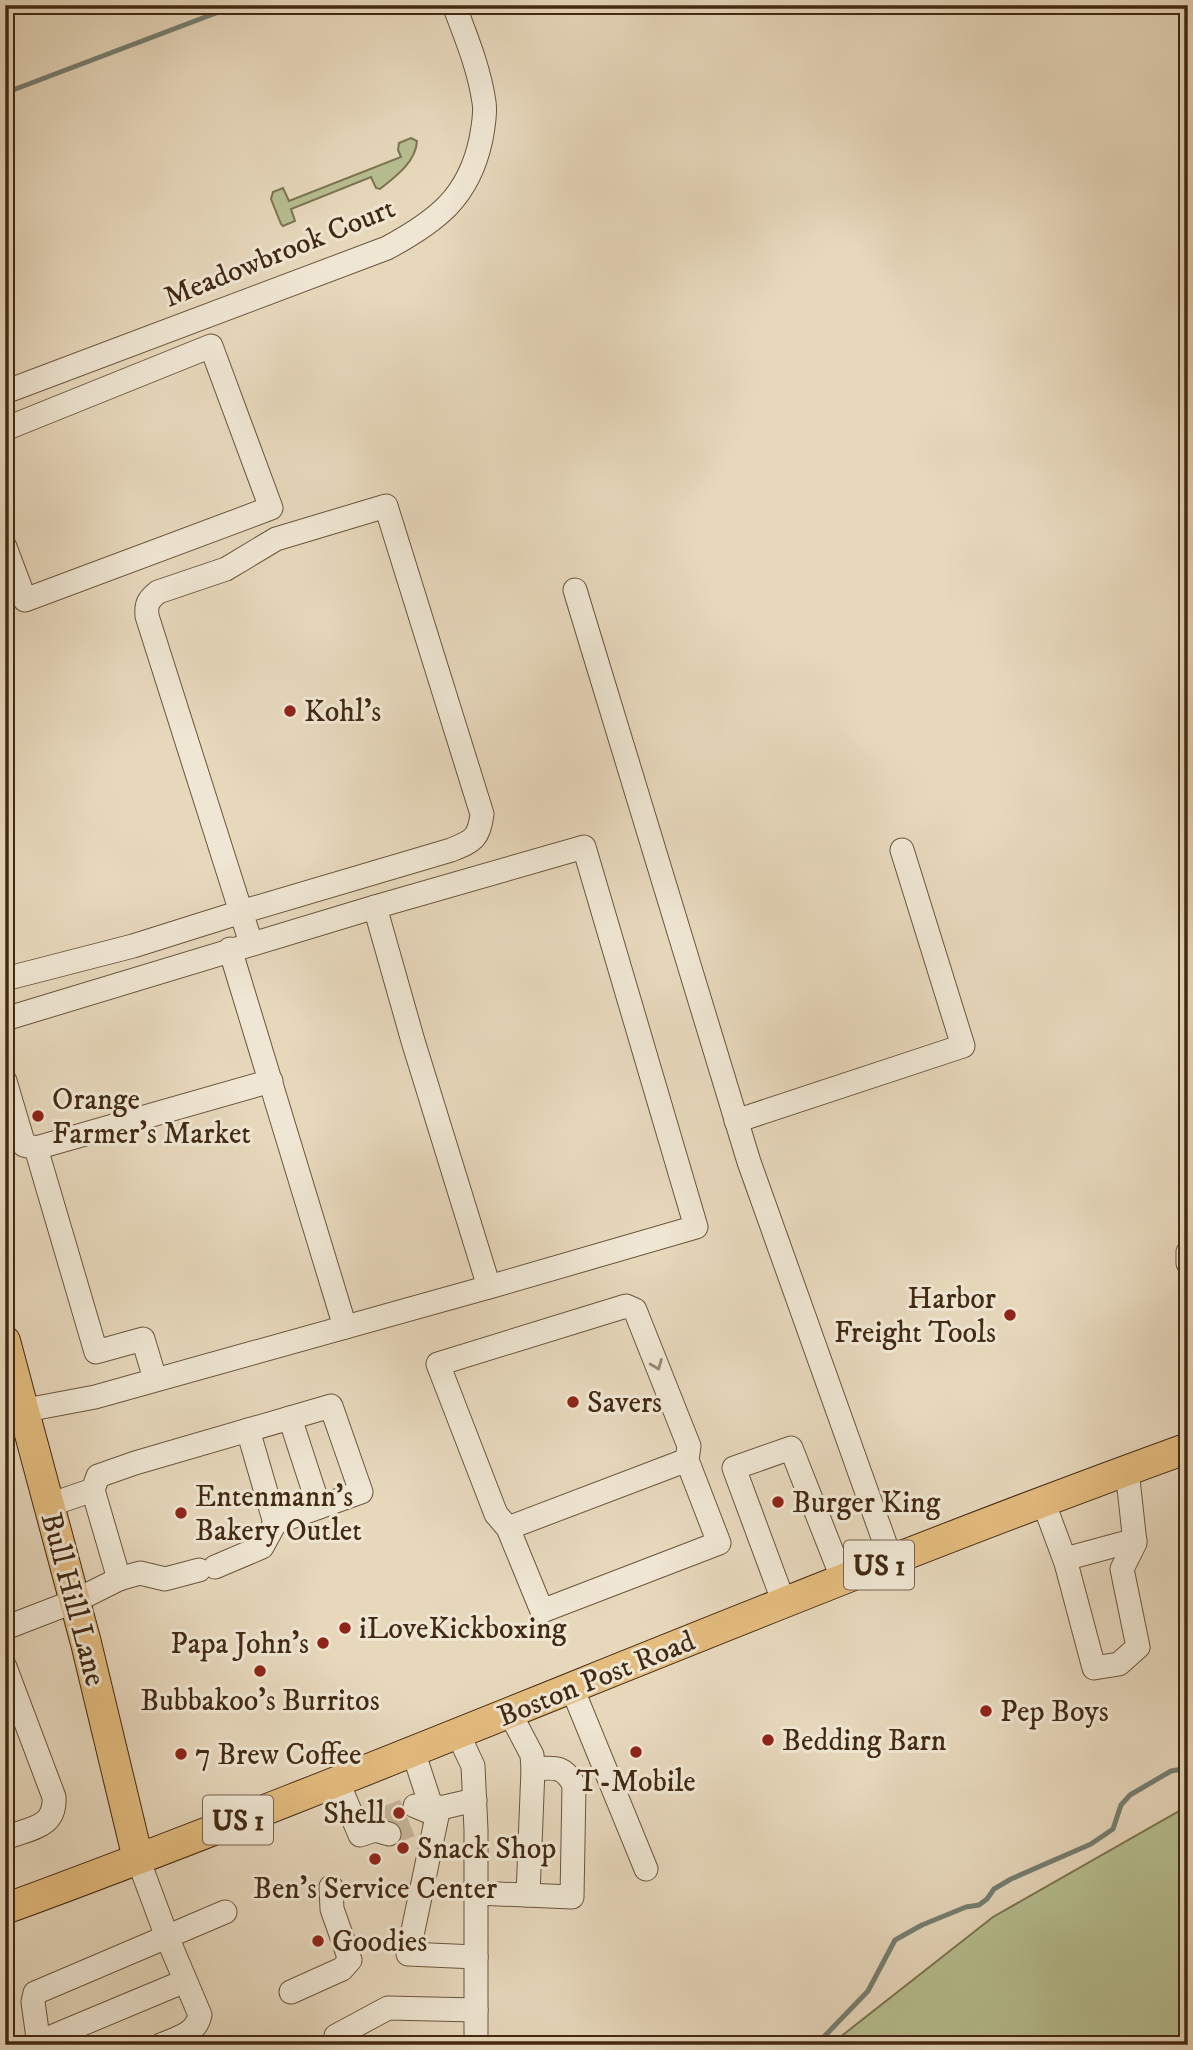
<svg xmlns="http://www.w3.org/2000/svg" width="1193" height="2050" font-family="'IM FELL DW Pica',serif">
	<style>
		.green { fill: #b6be90; stroke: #7c7451; stroke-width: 2 }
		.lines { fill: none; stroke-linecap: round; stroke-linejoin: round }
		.stream { stroke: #757f72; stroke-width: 5 }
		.minor-tunnel { stroke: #c6b59a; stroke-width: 23; stroke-dasharray: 23 11; stroke-linecap: butt }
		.minor-casing { stroke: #6b553c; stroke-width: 25 }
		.major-casing { stroke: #422912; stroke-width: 32 }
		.minor { stroke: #efe6d3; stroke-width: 23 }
		.major { stroke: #e4bc7e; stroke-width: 30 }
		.oneway { stroke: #988872 }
		.poi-dot { fill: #8f2418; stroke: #efe6d3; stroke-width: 2.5 }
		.labels { text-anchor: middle; stroke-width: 6; stroke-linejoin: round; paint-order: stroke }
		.shield { fill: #efe6d3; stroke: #76624c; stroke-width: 2 }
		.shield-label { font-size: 28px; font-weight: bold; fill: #422912 }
		.street-label { font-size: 30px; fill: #422912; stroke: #efe6d3 }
		.poi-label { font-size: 30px; fill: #422912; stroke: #efe6d3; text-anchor: start }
	</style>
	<rect width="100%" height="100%" fill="#e7d8bc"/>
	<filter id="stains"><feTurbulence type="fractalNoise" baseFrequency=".00286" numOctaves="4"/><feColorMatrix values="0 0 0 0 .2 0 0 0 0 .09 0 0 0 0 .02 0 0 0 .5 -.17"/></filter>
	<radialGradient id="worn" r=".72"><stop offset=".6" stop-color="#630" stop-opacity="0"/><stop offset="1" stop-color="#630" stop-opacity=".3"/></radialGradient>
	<g class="green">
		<path d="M411 138 417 141C416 162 395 177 380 189L376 188 371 177 291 209 295 221 283 226 281 224 271 199 273 192 283 188 289 201 401 157 398 150 399 143Z"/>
		<polygon points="1188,1806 1188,2045 830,2045 993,1917"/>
	</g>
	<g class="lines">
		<g class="stream">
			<polyline points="5,93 237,5"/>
			<polyline points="816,2045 868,1991 895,1940 922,1925 966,1907 979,1905 987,1899 994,1889 1011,1879 1091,1844 1113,1829 1121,1805 1130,1795 1171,1771 1188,1768"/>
		</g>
		<g class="minor-tunnel">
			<polyline points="383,1819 415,1806"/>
			<polyline points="389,1834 421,1821"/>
		</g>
		<g class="minor-casing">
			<g id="minor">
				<path d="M5 392 387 248C437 221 469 197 481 139 483 127 486 114 484 102 479 68 466 37 454 5"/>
				<polyline points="5,429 211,346 271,508 25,600 5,547"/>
				<polyline points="575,590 749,1162 891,1560"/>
				<polyline points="375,907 584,847 696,1227 489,1287"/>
				<polyline points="230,949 345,1327"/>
				<path d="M5 979 133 946 241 912 451 850C473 841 479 839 482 814L386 506 276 539 226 569 158 592C148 600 146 604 147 616L241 912 251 943"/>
				<polyline points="5,1019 375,907 413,1041 489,1287 95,1397 5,1414"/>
				<polyline points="5,1081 24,1145 36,1148 96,1352 143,1339 155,1379"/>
				<polyline points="736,1121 963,1046 902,850"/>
				<polyline points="36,1148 271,1081"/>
				<polyline points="1188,1252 1188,1263"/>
				<polyline points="290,1418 319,1507"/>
				<polyline points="248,1430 275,1523"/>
				<polyline points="93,1490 98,1476 135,1463 331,1406 361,1492 275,1523 262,1547 215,1567"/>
				<polyline points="1043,1501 1066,1563 1094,1668 1119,1664 1138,1647 1122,1569 1135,1543 1127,1470"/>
				<polyline points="508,1528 687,1460 719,1543 542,1611 508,1528 496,1514 438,1364 626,1306 635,1310 689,1446 687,1460"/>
				<polyline points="1065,1559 1135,1540"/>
				<polyline points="119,1579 140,1573 165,1579 199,1570"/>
				<polyline points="784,1603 734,1468 791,1448 843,1580"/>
				<polyline points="5,1628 75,1601 119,1579 93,1490 49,1505"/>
				<path d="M5 1667 54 1797C56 1828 30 1828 5 1838"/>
				<polyline points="572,1688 646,1869"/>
				<polyline points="458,1734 473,1766 476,1830 476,2045"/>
				<polyline points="413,1751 432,1809"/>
				<polyline points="337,1780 360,1835 375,1830 389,1834"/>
				<polyline points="415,1806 427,1811 475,1800"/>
				<polyline points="439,1807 408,1954 476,1957"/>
				<path d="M138 1859 167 1937 200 2015C196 2034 177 2038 161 2045"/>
				<path d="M476 1893 572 1897 574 1785C563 1764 553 1768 533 1769L532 1755 510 1713"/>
				<polyline points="528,1895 533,1769"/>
				<polyline points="291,1992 342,1969 350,1960 332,1909 331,1887"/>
				<polyline points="39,2042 185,1981"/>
				<polyline points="39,2045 33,2002 35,1993 225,1912"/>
				<polyline points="336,2045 336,2036 388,2008 476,2010"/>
			</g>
		</g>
		<g class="major-casing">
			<g id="major">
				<polyline points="5,1341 86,1643 138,1859"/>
				<path d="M5 1909C402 1763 790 1592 1188 1448"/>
			</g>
		</g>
		<use href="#minor" class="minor"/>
		<use href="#major" class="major"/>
	</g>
	<defs><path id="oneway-chevron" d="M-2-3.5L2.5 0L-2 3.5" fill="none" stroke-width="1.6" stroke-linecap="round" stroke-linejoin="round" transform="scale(1.75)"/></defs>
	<use class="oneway" href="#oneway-chevron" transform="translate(657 1365) rotate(68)"/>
	<g class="poi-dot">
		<circle cx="290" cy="711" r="7"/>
		<circle cx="38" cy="1116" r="7"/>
		<circle cx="1010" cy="1315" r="7"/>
		<circle cx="573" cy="1402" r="7"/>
		<circle cx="778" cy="1502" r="7"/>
		<circle cx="181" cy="1513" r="7"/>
		<circle cx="345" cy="1628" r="7"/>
		<circle cx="323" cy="1643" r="7"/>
		<circle cx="260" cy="1671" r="7"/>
		<circle cx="986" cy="1711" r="7"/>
		<circle cx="768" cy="1740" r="7"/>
		<circle cx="636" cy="1752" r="7"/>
		<circle cx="181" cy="1754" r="7"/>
		<circle cx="399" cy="1813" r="7"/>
		<circle cx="403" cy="1848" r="7"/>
		<circle cx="375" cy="1859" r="7"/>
		<circle cx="318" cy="1941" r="7"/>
	</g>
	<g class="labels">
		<g class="shield">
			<rect x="844" y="1540.5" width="70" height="49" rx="5"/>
			<rect x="203" y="1795.5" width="70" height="49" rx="5"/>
		</g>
		<g class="shield-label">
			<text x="879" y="1575">US 1</text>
			<text x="238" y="1830">US 1</text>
		</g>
		<g class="street-label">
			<text transform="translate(279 252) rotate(-22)" y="10">Meadowbrook Court</text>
			<text transform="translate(74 1599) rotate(75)" y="10">Bull Hill Lane</text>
			<text transform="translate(596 1678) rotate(-22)" y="10">Boston Post Road</text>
		</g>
		<g class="poi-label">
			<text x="304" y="721">Kohl's</text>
			<text x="52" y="1109">Orange<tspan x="52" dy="34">Farmer's Market</tspan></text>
			<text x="996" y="1308" text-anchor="end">Harbor<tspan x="996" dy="34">Freight Tools</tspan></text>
			<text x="587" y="1412">Savers</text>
			<text x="195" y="1506">Entenmann's<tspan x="195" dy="34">Bakery Outlet</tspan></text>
			<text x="792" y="1512">Burger King</text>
			<text x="359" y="1638">iLoveKickboxing</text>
			<text x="309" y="1653" text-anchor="end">Papa John's</text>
			<text x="260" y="1710" text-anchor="middle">Bubbakoo's Burritos</text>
			<text x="1000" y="1721">Pep Boys</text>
			<text x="782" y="1750">Bedding Barn</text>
			<text x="195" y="1764">7 Brew Coffee</text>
			<text x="636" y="1791" text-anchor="middle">T-Mobile</text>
			<text x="385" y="1823" text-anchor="end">Shell</text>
			<text x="417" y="1858">Snack Shop</text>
			<text x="375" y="1898" text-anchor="middle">Ben's Service Center</text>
			<text x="332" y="1951">Goodies</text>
		</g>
	</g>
	<rect width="1193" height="2050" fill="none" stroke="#e7d8bc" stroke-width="28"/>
	<rect x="7" y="7" width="1179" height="2036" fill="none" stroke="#422912" stroke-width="3.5"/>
	<rect x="14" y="14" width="1165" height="2022" fill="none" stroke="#422912" stroke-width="2"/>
	<rect width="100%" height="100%" filter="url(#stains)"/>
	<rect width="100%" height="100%" fill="url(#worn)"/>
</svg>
